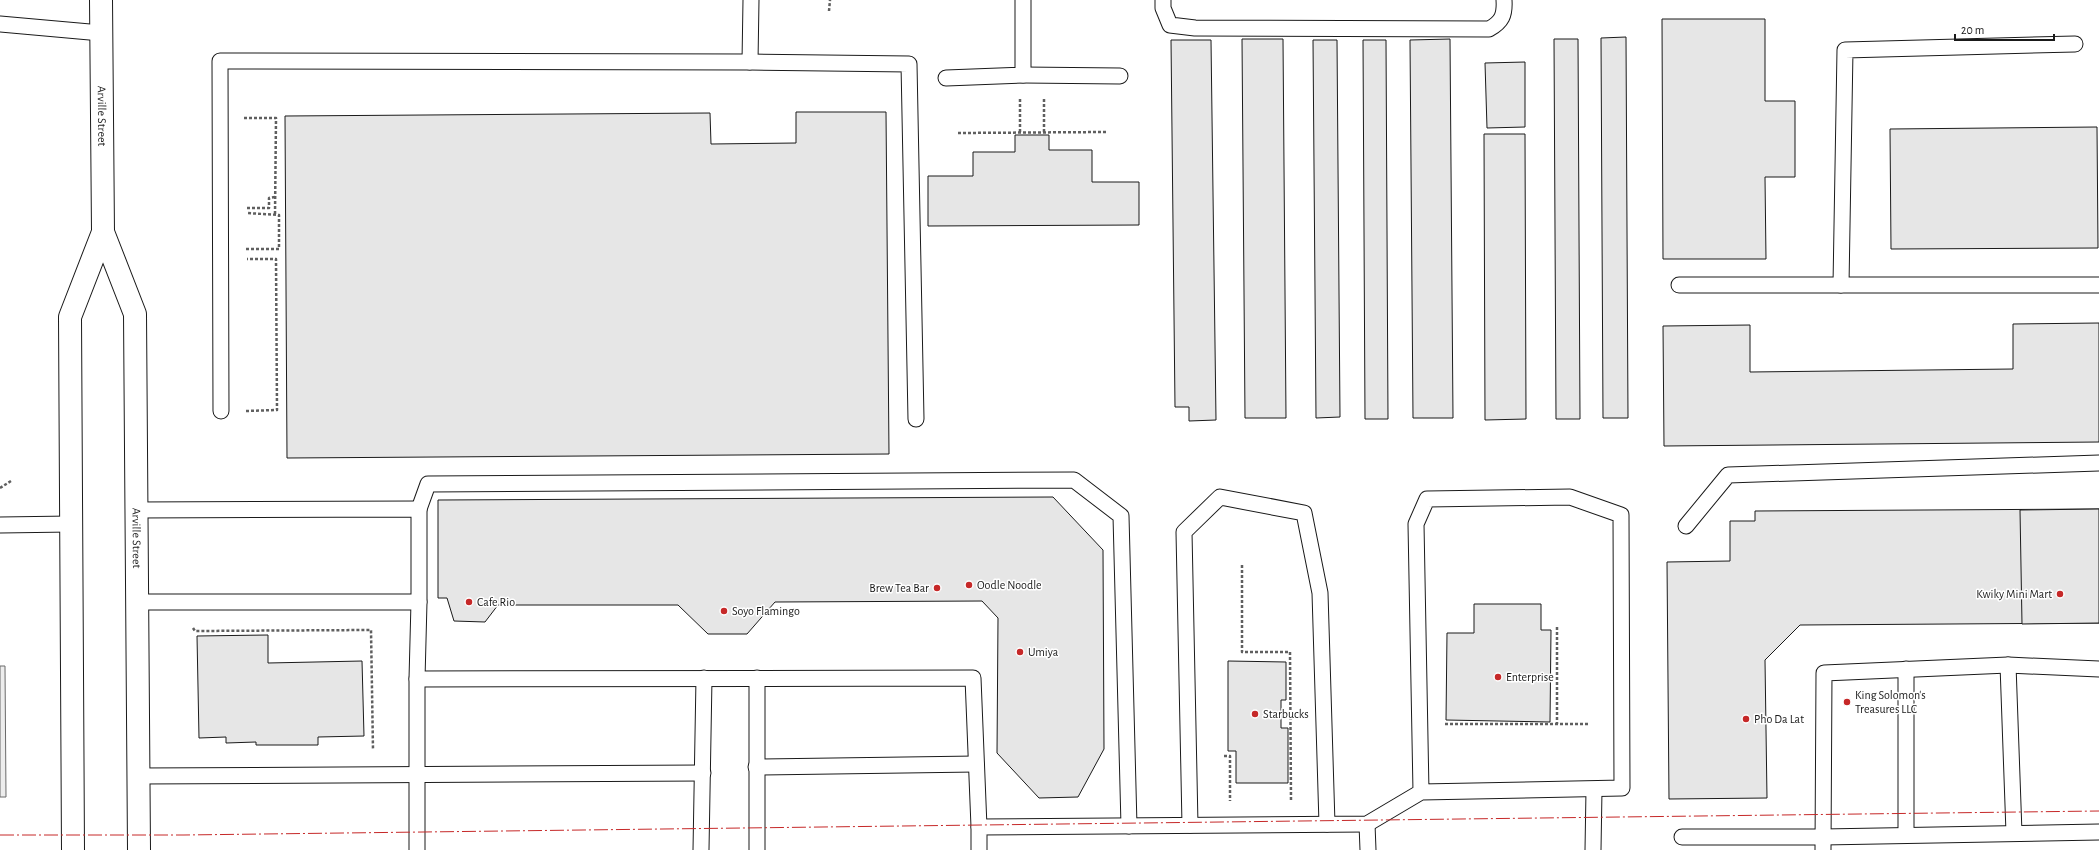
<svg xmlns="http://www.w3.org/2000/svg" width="2099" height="850" font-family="'Alegreya Sans',sans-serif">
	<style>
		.built { fill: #ededed; stroke: #6a6a6a }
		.building { fill: #e6e6e6; stroke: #1a1a1a }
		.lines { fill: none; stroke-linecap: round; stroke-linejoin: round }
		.service-casing { stroke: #1a1a1a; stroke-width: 17 }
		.secondary-casing { stroke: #1a1a1a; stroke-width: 24 }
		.path { stroke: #5f5f5f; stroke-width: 2.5; stroke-dasharray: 3 2; stroke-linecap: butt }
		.service { stroke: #fff; stroke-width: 15 }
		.secondary { stroke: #fff; stroke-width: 22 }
		.power { stroke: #c62828; stroke-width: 1; stroke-dasharray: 14 3 2 3; stroke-linecap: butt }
		.poi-dot { fill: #c62828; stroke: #fff; stroke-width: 1.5 }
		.labels { text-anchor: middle; stroke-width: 3; stroke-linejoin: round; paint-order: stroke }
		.street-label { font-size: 12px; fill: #1a1a1a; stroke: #fff }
		.poi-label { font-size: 12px; fill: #1a1a1a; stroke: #fff; text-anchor: start }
	</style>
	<rect width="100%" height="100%" fill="#fff"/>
	<polygon class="built" points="0,666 5,666 6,797 0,797"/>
	<g class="building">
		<polygon points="1662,19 1765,19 1765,101 1795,101 1795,177 1765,177 1766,259 1663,259"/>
		<polygon points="1626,37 1628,418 1603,418 1601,38"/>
		<polygon points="1242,39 1283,39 1286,418 1245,418"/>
		<polygon points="1450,39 1453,418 1413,418 1410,40"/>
		<polygon points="1554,39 1578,39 1580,419 1556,419"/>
		<polygon points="1171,40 1211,40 1216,420 1189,421 1189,407 1175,407"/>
		<polygon points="1313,40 1337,40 1340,417 1316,418"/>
		<polygon points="1363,40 1386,40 1388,419 1365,419"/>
		<polygon points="1525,62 1525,127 1487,128 1485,63"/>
		<polygon points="796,112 886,112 889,454 287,458 285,116 710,113 711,144 796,143"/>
		<polygon points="2097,127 2098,248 1891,249 1890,129"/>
		<polygon points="1484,134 1525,134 1526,419 1485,420"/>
		<polygon points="1015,135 1049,135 1049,150 1092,150 1092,182 1139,182 1139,225 928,226 928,176 973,176 973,152 1015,152"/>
		<polygon points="2099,323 2099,442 1664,446 1663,326 1750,325 1750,372 2013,369 2013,324"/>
		<polygon points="1053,497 1103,550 1104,749 1078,797 1039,798 997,753 998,618 982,601 775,602 747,634 708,634 678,605 498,605 485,622 454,621 447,598 438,598 438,500"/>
		<polygon points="2099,509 2099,623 1800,625 1765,660 1767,798 1669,799 1667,562 1730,561 1730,521 1755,521 1755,511"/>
		<polygon points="2099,509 2099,623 2022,624 2020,510"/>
		<polygon points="1474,604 1541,604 1541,630 1551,630 1550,722 1446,720 1447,633 1474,633"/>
		<polygon points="268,635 268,663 362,661 364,736 318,737 318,745 256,745 256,742 226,743 226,737 199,738 197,636"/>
		<polygon points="1228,661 1286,662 1286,700 1281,700 1281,728 1288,728 1288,783 1236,783 1236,751 1228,751"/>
	</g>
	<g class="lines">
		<g class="service-casing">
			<g id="service">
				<path d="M1163 0V8L1170 25 1195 28 1489 29C1502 22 1505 15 1504 0"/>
				<polyline points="0,24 101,33"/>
				<polyline points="750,62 909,64 916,419"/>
				<polyline points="1023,75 1120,76"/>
				<polyline points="946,78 1023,75 1023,0"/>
				<polyline points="1679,285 2099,285"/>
				<polyline points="1841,285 1845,50 2075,44"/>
				<polyline points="221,411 220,61 750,62 751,0"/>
				<polyline points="419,509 428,484 1074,480 1121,516 1129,826"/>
				<polyline points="136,510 419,509 419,602"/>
				<polyline points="0,525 71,524"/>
				<polyline points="1686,526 1728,475 2099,463"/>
				<polyline points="137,602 419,602 417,679"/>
				<polyline points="2008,665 2014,833"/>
				<polyline points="756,767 976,764"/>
				<polyline points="139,776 703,773"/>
				<polyline points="1367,824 1368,850"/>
				<polyline points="1190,825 1184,532 1220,497 1304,513 1320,593 1327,824"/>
				<polyline points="1906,835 1906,669"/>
				<polyline points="1682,837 1823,837 2099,832"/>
				<polyline points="417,850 417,679 973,678 979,827"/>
				<polyline points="701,850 704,678"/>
				<polyline points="757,850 757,678"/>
				<polyline points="979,850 979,827 1367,824 1421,792 1622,788 1621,515 1570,497 1427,499 1416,524 1421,792"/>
				<polyline points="1593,850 1594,790"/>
				<polyline points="1823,850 1824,673 2008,665 2099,669"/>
			</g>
		</g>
		<g class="secondary-casing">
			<g id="secondary">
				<path id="s1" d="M101 0 103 232 135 314 139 850"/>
				<polyline points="73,850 70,317 103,232"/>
			</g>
		</g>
		<g class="path">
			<polyline points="829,11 830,0"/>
			<polyline points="1020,99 1020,133"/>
			<polyline points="1044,99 1044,133"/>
			<polyline points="244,118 276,118 275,215"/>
			<polyline points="958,133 1106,132"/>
			<polyline points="247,208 269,208 269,198 275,197"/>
			<polyline points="246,249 279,249 279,215 247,213"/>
			<polyline points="246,411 277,410 276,259 247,259"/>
			<polyline points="0,488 11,481"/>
			<polyline points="1242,565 1242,652 1290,652 1291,800"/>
			<polyline points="1557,627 1557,724"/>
			<polyline points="193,628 195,631 371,630 373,750"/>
			<polyline points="1445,724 1590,724"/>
			<polyline points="1224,756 1230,756 1230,801"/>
		</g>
		<use href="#service" class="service"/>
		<use href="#secondary" class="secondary"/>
		<polyline class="power" points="0,835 184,835 2099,811"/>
	</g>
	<g class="poi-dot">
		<circle cx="969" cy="585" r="4"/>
		<circle cx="937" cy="588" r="4"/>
		<circle cx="2060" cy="594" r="4"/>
		<circle cx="469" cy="602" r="4"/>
		<circle cx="724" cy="611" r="4"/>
		<circle cx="1020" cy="652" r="4"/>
		<circle cx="1498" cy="677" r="4"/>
		<circle cx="1847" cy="702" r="4"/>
		<circle cx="1255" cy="714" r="4"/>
		<circle cx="1746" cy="719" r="4"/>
	</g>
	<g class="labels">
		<g class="street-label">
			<text dy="4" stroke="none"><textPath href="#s1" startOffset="116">Arville Street</textPath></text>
			<text dy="4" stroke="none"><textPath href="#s1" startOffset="544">Arville Street</textPath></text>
		</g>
		<g class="poi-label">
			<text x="977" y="589">Oodle Noodle</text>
			<text x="929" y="592" text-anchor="end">Brew Tea Bar</text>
			<text x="2052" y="598" text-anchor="end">Kwiky Mini Mart</text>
			<text x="477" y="606">Cafe Rio</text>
			<text x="732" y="615">Soyo Flamingo</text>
			<text x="1028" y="656">Umiya</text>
			<text x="1506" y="681">Enterprise</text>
			<text x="1855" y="699">King Solomon's<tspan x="1855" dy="14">Treasures LLC</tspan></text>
			<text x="1263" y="718">Starbucks</text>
			<text x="1754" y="723">Pho Da Lat</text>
		</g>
	</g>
	<path d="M1955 34v6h99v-6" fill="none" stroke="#1a1a1a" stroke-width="2"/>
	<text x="1961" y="34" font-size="12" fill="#1a1a1a" stroke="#ffffff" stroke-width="3" paint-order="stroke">20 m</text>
</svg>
